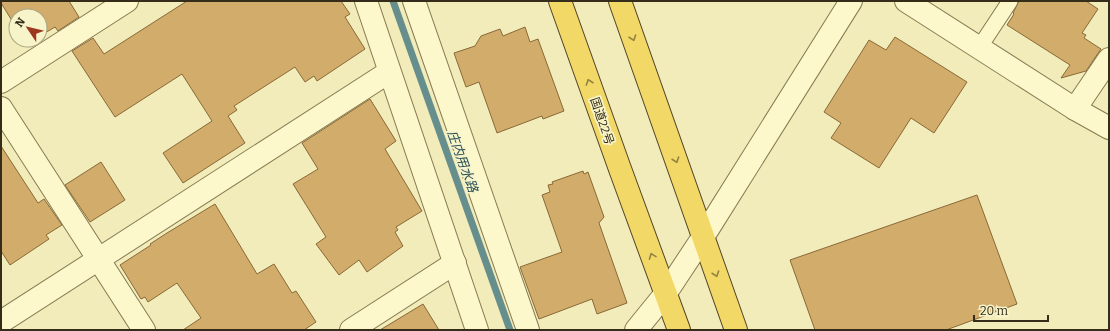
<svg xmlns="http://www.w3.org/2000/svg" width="1110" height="331" font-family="Bitter,'Noto Sans JP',serif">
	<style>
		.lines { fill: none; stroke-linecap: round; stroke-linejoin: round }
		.stream { stroke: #658e8d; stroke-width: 7 }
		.building { fill: #d2ac6b; stroke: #896937 }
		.service-casing { stroke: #887a52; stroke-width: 17 }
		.minor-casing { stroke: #887a52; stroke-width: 24 }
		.tertiary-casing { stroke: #887a52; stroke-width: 24 }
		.trunk-casing { stroke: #554628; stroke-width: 24 }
		.service { stroke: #fcf8cc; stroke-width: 15 }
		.minor { stroke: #fcf8cc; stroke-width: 22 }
		.tertiary { stroke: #fcf8cc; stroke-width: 22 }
		.trunk { stroke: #f2d866; stroke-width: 22 }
		.oneway { stroke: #948240 }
		.labels { text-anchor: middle; stroke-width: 3.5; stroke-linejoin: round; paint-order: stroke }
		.street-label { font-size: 12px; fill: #352d19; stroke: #f8f4c9 }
		.water-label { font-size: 13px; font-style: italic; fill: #274f57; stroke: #f8f4c9 }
	</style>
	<rect width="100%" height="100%" fill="#f1ecb9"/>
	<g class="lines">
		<polyline class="stream" points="393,1 510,330"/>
	</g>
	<g class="building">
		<polygon points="1,1 69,1 79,17 58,31 55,27 40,36 40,16 16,16 16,27 1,3"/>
		<polygon points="187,1 341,1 350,14 345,17 365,49 317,81 314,76 305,82 295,67 234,106 237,110 228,116 245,143 183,183 163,153 212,121 182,74 115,117 72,51 93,38 104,54"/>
		<polygon points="1019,1 1086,1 1098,9 1082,33 1086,35 1084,38 1101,49 1086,71 1061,78 1070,65 1007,25 1014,14 1013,13"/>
		<polygon points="525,27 530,42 538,39 564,111 543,119 542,116 497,133 479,82 466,87 454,53 475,46 481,36 500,29 503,36"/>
		<polygon points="895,37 967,82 934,133 911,118 879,168 831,138 841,123 824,112 869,40 886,50"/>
		<polygon points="370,99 396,141 385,149 422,211 396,227 398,230 395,232 403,246 367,272 359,260 339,275 316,244 326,237 293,184 318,169 302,143"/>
		<polygon points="1,146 38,203 44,199 62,225 46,235 49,239 10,265 1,251"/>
		<polygon points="101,162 125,200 90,222 65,185"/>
		<polygon points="583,171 584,174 588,172 604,217 599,223 627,303 597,314 592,299 539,319 520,267 562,252 542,195 550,192 548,185 553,184 552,182"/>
		<polygon points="977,195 1017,304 946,330 815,330 790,260"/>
		<polygon points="215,204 257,274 274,264 292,293 296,291 316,322 304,330 183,330 201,318 177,283 148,302 145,297 141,299 120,265 151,245 150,244 167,233"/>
		<polygon points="423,304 439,330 380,330"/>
	</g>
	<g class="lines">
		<g class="service-casing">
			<polyline id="service" points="979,48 1010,1"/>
		</g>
		<g class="minor-casing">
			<g id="minor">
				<polyline points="366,1 477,330"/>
				<polyline points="414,1 528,330"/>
				<polyline points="906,1 1075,109 1109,128"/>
				<polyline points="1,82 127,1"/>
				<polyline points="1,108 144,330"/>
				<polyline points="1075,109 1109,59"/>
				<polyline points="1,322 389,72"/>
				<polyline points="351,330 455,263"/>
			</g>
		</g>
		<g class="tertiary-casing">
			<polyline id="tertiary" points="636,330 666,293 703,237 851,1"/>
		</g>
		<g class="trunk-casing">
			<g id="trunk">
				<polyline points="560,1 620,169 679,330"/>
				<polyline points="620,1 736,330"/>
			</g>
		</g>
		<use href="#service" class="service"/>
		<use href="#minor" class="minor"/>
		<use href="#tertiary" class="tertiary"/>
		<use href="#trunk" class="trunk"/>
	</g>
	<defs><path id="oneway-chevron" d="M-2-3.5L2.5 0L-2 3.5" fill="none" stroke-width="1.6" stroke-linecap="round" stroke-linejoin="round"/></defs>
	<g class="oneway">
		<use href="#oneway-chevron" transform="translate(633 38) rotate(71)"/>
		<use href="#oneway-chevron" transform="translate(589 82) rotate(-109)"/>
		<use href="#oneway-chevron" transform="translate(676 160) rotate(71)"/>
		<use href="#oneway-chevron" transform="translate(652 256) rotate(-111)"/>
		<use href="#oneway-chevron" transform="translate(716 274) rotate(71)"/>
	</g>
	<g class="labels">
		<g class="street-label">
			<text transform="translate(602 121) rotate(71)" y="4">国道22号</text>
		</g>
		<g class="water-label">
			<text transform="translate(463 161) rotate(70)" y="5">庄内用水路</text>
		</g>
	</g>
	<rect width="1110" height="331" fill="none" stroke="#352d19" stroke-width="4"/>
	<g transform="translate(28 28) rotate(305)"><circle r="19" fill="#f8f4c9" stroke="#aaa483"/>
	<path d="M0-3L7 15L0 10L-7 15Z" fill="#9b381e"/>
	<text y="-6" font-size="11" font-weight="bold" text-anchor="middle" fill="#352d19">N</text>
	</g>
	<path d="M974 315v6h74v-6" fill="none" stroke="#352d19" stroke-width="2"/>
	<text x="980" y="315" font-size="12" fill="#352d19" stroke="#f8f4c9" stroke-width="3" paint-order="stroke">20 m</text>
</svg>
